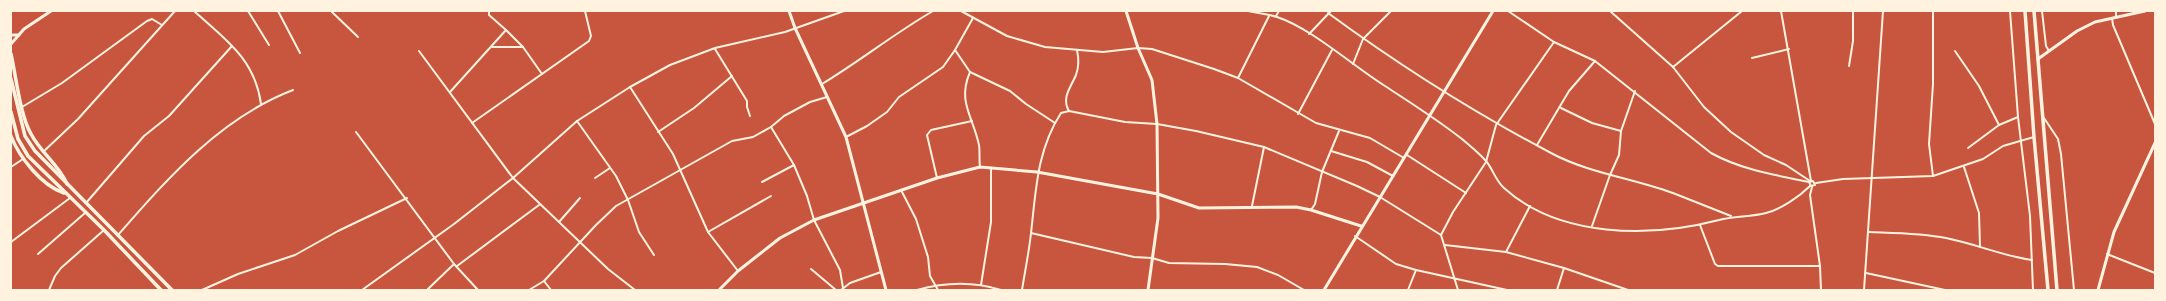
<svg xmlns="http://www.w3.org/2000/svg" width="2166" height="301" font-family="'Times New Roman',serif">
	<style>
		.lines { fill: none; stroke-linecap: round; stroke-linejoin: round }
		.minor { stroke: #fff3e0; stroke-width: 2 }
		.tertiary { stroke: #fff3e0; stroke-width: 3 }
		.secondary { stroke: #fff3e0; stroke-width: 3 }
		.primary { stroke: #fff3e0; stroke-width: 3.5 }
		.trunk { stroke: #fff3e0; stroke-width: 3.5 }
	</style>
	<rect width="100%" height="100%" fill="#c8553d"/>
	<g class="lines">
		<g class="minor">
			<path d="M194 11C225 39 255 59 261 104"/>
			<polyline points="248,11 269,45"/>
			<polyline points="278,11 300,53"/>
			<polyline points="331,11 358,37"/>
			<polyline points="961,11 1007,36 1045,47 1103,52 1138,48 1152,49 1214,69 1238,78 1316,123 1370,138 1404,158"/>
			<path d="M1248 11C1258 13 1268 14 1277 17 1311 28 1353 66 1385 86 1411 103 1438 120 1462 139 1470 146 1479 153 1486 161 1493 169 1495 180 1504 188 1559 238 1650 238 1719 220 1734 216 1751 217 1766 213 1781 209 1799 197 1810 186"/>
			<path d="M1508 11 1554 42 1595 61 1711 153C1742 170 1775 175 1809 182L1813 181 1815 185 1811 186 1809 182"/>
			<polyline points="1610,11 1673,67 1704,107 1731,132 1764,155 1786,165 1810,181"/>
			<polyline points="1781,11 1811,181"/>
			<polyline points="2010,11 2018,117 2030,216 2033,290"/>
			<polyline points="2042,11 2046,46 2049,51"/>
			<polyline points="2116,11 2116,17"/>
			<path d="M1328 13C1399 65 1473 112 1551 153 1590 174 1638 179 1678 195 1696 202 1713 209 1731 216"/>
			<polyline points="1276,16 1279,11"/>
			<polyline points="2112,18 2113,25 2155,124"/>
			<polyline points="506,30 523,47 542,74"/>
			<polyline points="1309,34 1331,11"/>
			<polyline points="492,47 523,47"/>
			<polyline points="715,49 747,101 747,107 750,116"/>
			<polyline points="955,50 970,72 1010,91 1026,104 1055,123"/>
			<polyline points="419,51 513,178 608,269 635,290"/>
			<polyline points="1955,51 1979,86 1999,125"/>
			<polyline points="1752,58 1789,49"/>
			<polyline points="1353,64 1363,39 1391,11"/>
			<polyline points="1849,66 1853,41 1853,11"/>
			<polyline points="1673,67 1742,11"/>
			<path d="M970 72C957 102 973 116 979 145 980 152 979 160 980 167"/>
			<polyline points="1238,78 1269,16"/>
			<path d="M822 84C860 61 895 33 933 11"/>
			<polyline points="630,87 673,154 708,232 738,271"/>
			<polyline points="450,92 506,30 489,15 489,11"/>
			<polyline points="22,107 62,83 147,21 152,19 162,25"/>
			<polyline points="1561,108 1592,123 1621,131"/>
			<path d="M1069 111C1061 98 1071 87 1076 75 1079 67 1079 59 1077 50"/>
			<polyline points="1298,114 1332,50"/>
			<polyline points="2044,118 2058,139 2061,154 2074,290"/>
			<polyline points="577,121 616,176 628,200 639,232 654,255"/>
			<polyline points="472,123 589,41 591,36 585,11"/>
			<polyline points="771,127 794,165 807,196 814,220 840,270 843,288"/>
			<polyline points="356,132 454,264 478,290"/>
			<polyline points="658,132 694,108 732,76"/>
			<polyline points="846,137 867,126 887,112 899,97 943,67 955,50 973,18"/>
			<polyline points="1537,145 1569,91 1595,61"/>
			<polyline points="1968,148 1999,125 2018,117"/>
			<polyline points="1331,151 1367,162 1393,176"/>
			<polyline points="43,152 78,119 175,11"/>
			<polyline points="1407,155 1466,193"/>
			<polyline points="11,167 23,159"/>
			<polyline points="1964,167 1979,213 1980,246"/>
			<polyline points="1933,176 1929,144 1933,84 1933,11"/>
			<polyline points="595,178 610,168"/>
			<polyline points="937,178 927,135 931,130 972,121"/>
			<polyline points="762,182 794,165"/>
			<polyline points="1816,183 1843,179 1933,176 1983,159 2003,146 2034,137"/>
			<polyline points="1812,187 1810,195 1820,266 1821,290"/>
			<polyline points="901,190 916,219 928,257 930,276 938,290"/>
			<polyline points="86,203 144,136 169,116 232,46"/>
			<polyline points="1252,206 1264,147"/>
			<polyline points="1311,210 1315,204 1322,172 1339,131"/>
			<polyline points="559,222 580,198"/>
			<polyline points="1700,225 1715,264 1718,266 1820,266"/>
			<polyline points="1592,226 1610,175 1619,155 1621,131 1635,91"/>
			<polyline points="708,232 771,196"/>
			<path d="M1869 232C1895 233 1921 233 1946 238 1976 244 2003 256 2032 260"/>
			<polyline points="1031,233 1134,257 1152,258 1169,263 1225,264 1257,267 1278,275 1304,290"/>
			<path d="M118 235C168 178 220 118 293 90"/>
			<polyline points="1355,236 1396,264 1416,270 1507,290"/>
			<polyline points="11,242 70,198"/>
			<polyline points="1445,245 1506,252 1564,268 1628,290"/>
			<polyline points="1506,252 1530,206"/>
			<polyline points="38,254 85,213"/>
			<polyline points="2107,254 2155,273"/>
			<polyline points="457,266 539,205"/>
			<polyline points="811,269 836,290"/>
			<polyline points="1866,273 1945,290"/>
			<polyline points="544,281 551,290"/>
			<polyline points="981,285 991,222 991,168"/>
			<polyline points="49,290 55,276 61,268 104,230"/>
			<polyline points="202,290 238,274 295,255 338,231 407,198"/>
			<polyline points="362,290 454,224 513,178 577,121 630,87 670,65 715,48 785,32 844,11"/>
			<polyline points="427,290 454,264"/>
			<polyline points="529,290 544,281 596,225 616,206 732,141 753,137 771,127 784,116 810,102 827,97"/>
			<polyline points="841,290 850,283 881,272"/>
			<path d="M917 290C945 282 973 281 1001 290"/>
			<path d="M1022 290C1025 271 1029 252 1031 233 1036 190 1037 150 1061 113L1069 111 1125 122 1157 124 1196 131 1264 147 1357 186 1380 197 1441 235"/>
			<polyline points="1408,290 1416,270"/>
			<polyline points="1458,290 1441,235 1453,212 1486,162 1496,125 1554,42"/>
			<polyline points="1557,290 1564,268"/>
			<polyline points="1864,290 1883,11"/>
		</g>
		<g class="tertiary">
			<polyline points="789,11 795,28 846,137 886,290"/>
			<polyline points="1126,11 1138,48 1152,80 1157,124 1158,218 1148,290"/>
			<polyline points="11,35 19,35"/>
			<polyline points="11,44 24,29 51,11"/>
			<polyline points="2038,59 2077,31 2095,22 2145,11"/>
			<polyline points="719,290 738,271 780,238 814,220 937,178 980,167 1037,172 1158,194 1199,208 1296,207 1311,210 1361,226"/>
			<polyline points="2098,290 2114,232 2155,143"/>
		</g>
		<polyline class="secondary" points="1324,290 1493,11"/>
		<g class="primary">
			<path d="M11 54C16 76 20 115 31 134 41 153 59 165 67 184"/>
			<path d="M11 136C19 157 42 186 64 193"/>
		</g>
		<g class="trunk">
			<polyline points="2025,11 2034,137 2048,290"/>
			<polyline points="2034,11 2057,290"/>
			<polyline points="11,79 25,136 35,151 172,290"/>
			<polyline points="11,112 18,139 28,156 104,230 161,290"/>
		</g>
	</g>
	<rect width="2166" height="301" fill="none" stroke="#fff3e0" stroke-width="24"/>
</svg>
